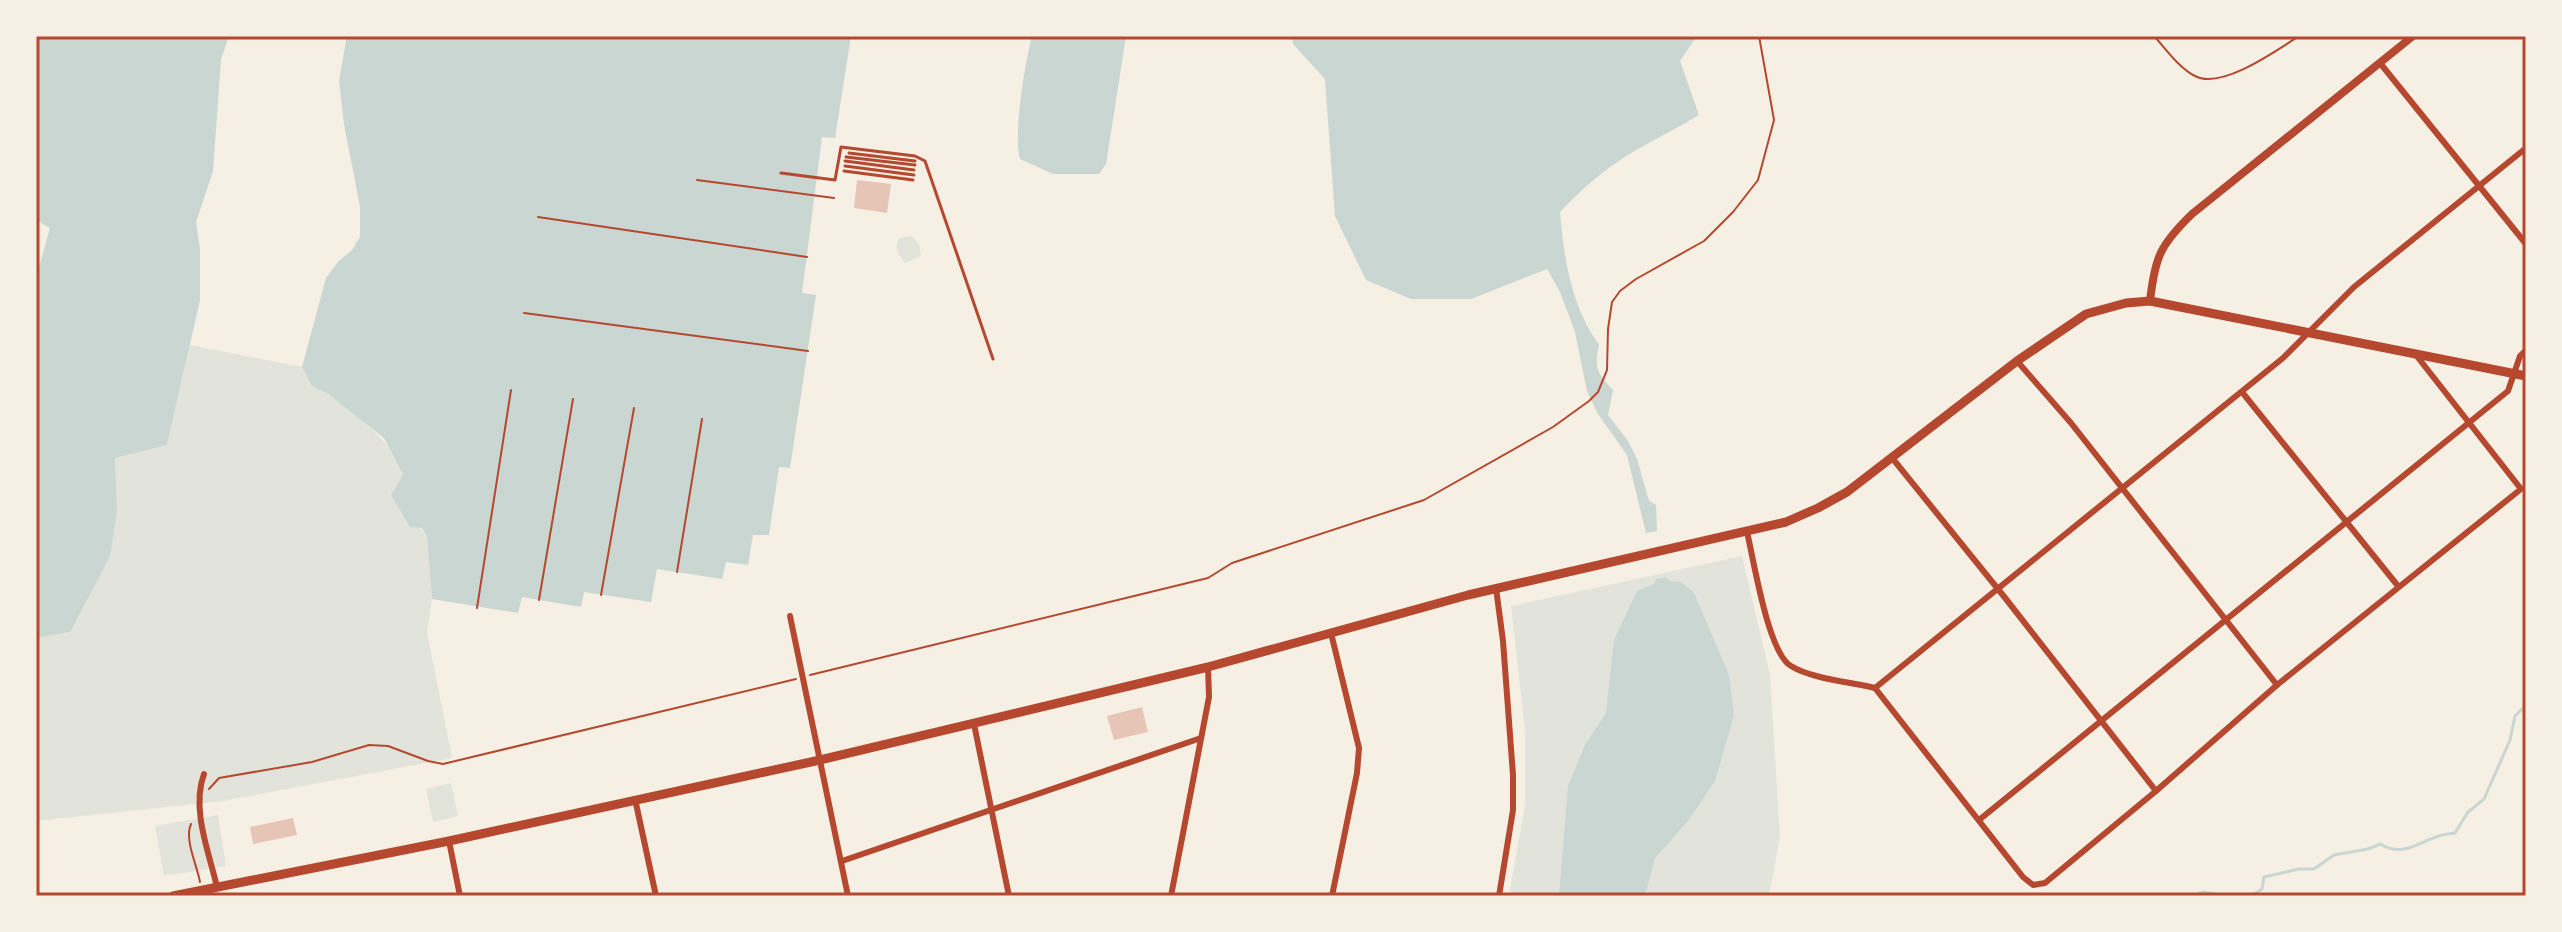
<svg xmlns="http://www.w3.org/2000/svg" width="2562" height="932" font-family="Manrope,sans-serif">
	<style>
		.green { fill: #e2e4dc }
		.water { fill: #c9d6d2 }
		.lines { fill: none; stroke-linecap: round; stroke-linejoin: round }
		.stream { stroke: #c9d6d2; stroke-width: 3 }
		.building { fill: #e6c5b7 }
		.path { stroke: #b5482f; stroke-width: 2 }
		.service { stroke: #b5482f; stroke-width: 3 }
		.minor { stroke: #b5482f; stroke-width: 6 }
		.tertiary { stroke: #b5482f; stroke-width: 8 }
		.secondary { stroke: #b5482f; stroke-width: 9 }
		.neatline { fill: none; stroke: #b5482f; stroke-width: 3 }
	</style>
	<rect width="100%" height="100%" fill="#f6efe4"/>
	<g class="green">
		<path d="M911 236 919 243 921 256 905 263C898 255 893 247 900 238Z"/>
		<path d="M190 345 302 367C311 386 316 385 331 397 361 419 390 439 403 474L393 490 427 537 432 599 427 632 452 758 223 801 36 821V638L70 632 117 510 115 458 167 445Z"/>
		<polygon points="1742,556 1770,675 1780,837 1769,896 1509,896 1525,805 1525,730 1511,606"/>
		<polygon points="451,783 458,816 433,822 426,789"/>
		<polygon points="218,815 226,866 164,876 155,826"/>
	</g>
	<g class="water">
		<polygon points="36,36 229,36 221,59 213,171 196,222 200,249 200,300 167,445 115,458 117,510 110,556 70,632 36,638 36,278 50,228 36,220"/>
		<polygon points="347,36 851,36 835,138 822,137 802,293 816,295 790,468 779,467 769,535 753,535 748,565 726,562 722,579 657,569 651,602 584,592 581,607 522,597 518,613 432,599 427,537 422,528 410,527 391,495 403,474 384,438 328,394 312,386 302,367 326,278 338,262 352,250 360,237 360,207 344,124 339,81"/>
		<path d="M1032 36H1126L1106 164 1099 174H1053L1020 159C1013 135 1025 62 1032 36Z"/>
		<path d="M1292 36H1697L1680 61 1699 115C1677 128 1655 139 1633 152 1605 168 1581 190 1560 212 1564 259 1571 306 1599 345 1594 367 1597 374 1613 390L1608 415 1628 441 1637 459 1649 501 1656 505 1657 531 1646 533 1627 455 1598 414 1587 391 1575 332 1560 292 1547 269 1471 299H1411L1366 280 1335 216 1325 79 1293 44Z"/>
		<polygon points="1666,577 1670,581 1681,582 1694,593 1729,675 1734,715 1715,781 1688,821 1655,858 1645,896 1559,896 1568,786 1585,745 1606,713 1614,640 1637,591 1654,584 1656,579"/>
	</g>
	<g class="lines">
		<g class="stream">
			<polyline points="2190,896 2204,892 2227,896"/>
			<path d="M2251 896 2262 889 2264 877 2299 869H2314L2334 855 2368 849 2380 844C2402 857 2416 844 2436 837 2442 834 2449 834 2455 833L2468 812 2484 799 2510 740 2515 716 2526 705"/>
		</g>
	</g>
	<g class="building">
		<polygon points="857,180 891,184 887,213 854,208"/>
		<polygon points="1142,707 1148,732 1114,740 1107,716"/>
		<polygon points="293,818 297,835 253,844 250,827"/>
	</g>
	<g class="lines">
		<g class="path">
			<path d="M2154 36C2166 49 2179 68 2195 76 2221 90 2276 51 2299 36"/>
			<polyline points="697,180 834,198"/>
			<polyline points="538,217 807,257"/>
			<polyline points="524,313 808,351"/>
			<polyline points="677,572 702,419"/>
			<polyline points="601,595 634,408"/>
			<polyline points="539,600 573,399"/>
			<polyline points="477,608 511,390"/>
			<polyline points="810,675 1208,578 1232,563 1424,500 1553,427 1589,401 1598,392 1607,370 1608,329 1612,302 1620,291 1636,279 1704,241 1733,212 1758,180 1774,120 1759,36"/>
			<polyline points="209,789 219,778 312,762 369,745 388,746 428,761 443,764 796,679"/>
			<path d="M191 824C184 839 197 865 200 882"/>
		</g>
		<g class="service">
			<polyline points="849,153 915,161"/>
			<polyline points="846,157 915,165"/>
			<polyline points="845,161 914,170"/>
			<polyline points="845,166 914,175"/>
			<polyline points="844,171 913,180"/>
			<polyline points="781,173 835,180 841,147 915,156 925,161 993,359"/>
		</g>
		<g class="minor">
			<polyline points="2380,63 2526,244"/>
			<polyline points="2017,361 2071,423 2277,685"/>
			<polyline points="2242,392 2398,586"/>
			<polyline points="1893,459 2006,599 2156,791"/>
			<path d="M1747 532C1754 561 1768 653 1791 666 1812 679 1851 682 1875 688L2283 358 2354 287 2526 148"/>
			<polyline points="1496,588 1503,641 1513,775 1513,810 1499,896"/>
			<polyline points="790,616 848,896"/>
			<polyline points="1331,633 1359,748 1357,773 1332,896"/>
			<polyline points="1875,688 2023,877 2033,885 2045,883 2156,791 2277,685 2521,489 2416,355"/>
			<polyline points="974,724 1009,896"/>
			<path d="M204 774C191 809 209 852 217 887"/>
			<polyline points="635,799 656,896"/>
			<polyline points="1979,820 2508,391 2520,356 2526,350"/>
			<polyline points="449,841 460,896"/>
			<polyline points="842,861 1201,738"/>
			<polyline points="1171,896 1209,697 1208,667"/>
		</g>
		<path class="tertiary" d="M2150 301C2155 257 2160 245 2192 214L2413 36"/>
		<polyline class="secondary" points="173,896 449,841 820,760 1208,667 1468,595 1786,522 1818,508 1847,492 2017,361 2086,314 2126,303 2150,301 2526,376"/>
	</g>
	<rect width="2562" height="932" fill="none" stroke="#f6efe4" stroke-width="76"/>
	<rect x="38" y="38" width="2486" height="856" class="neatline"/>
</svg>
